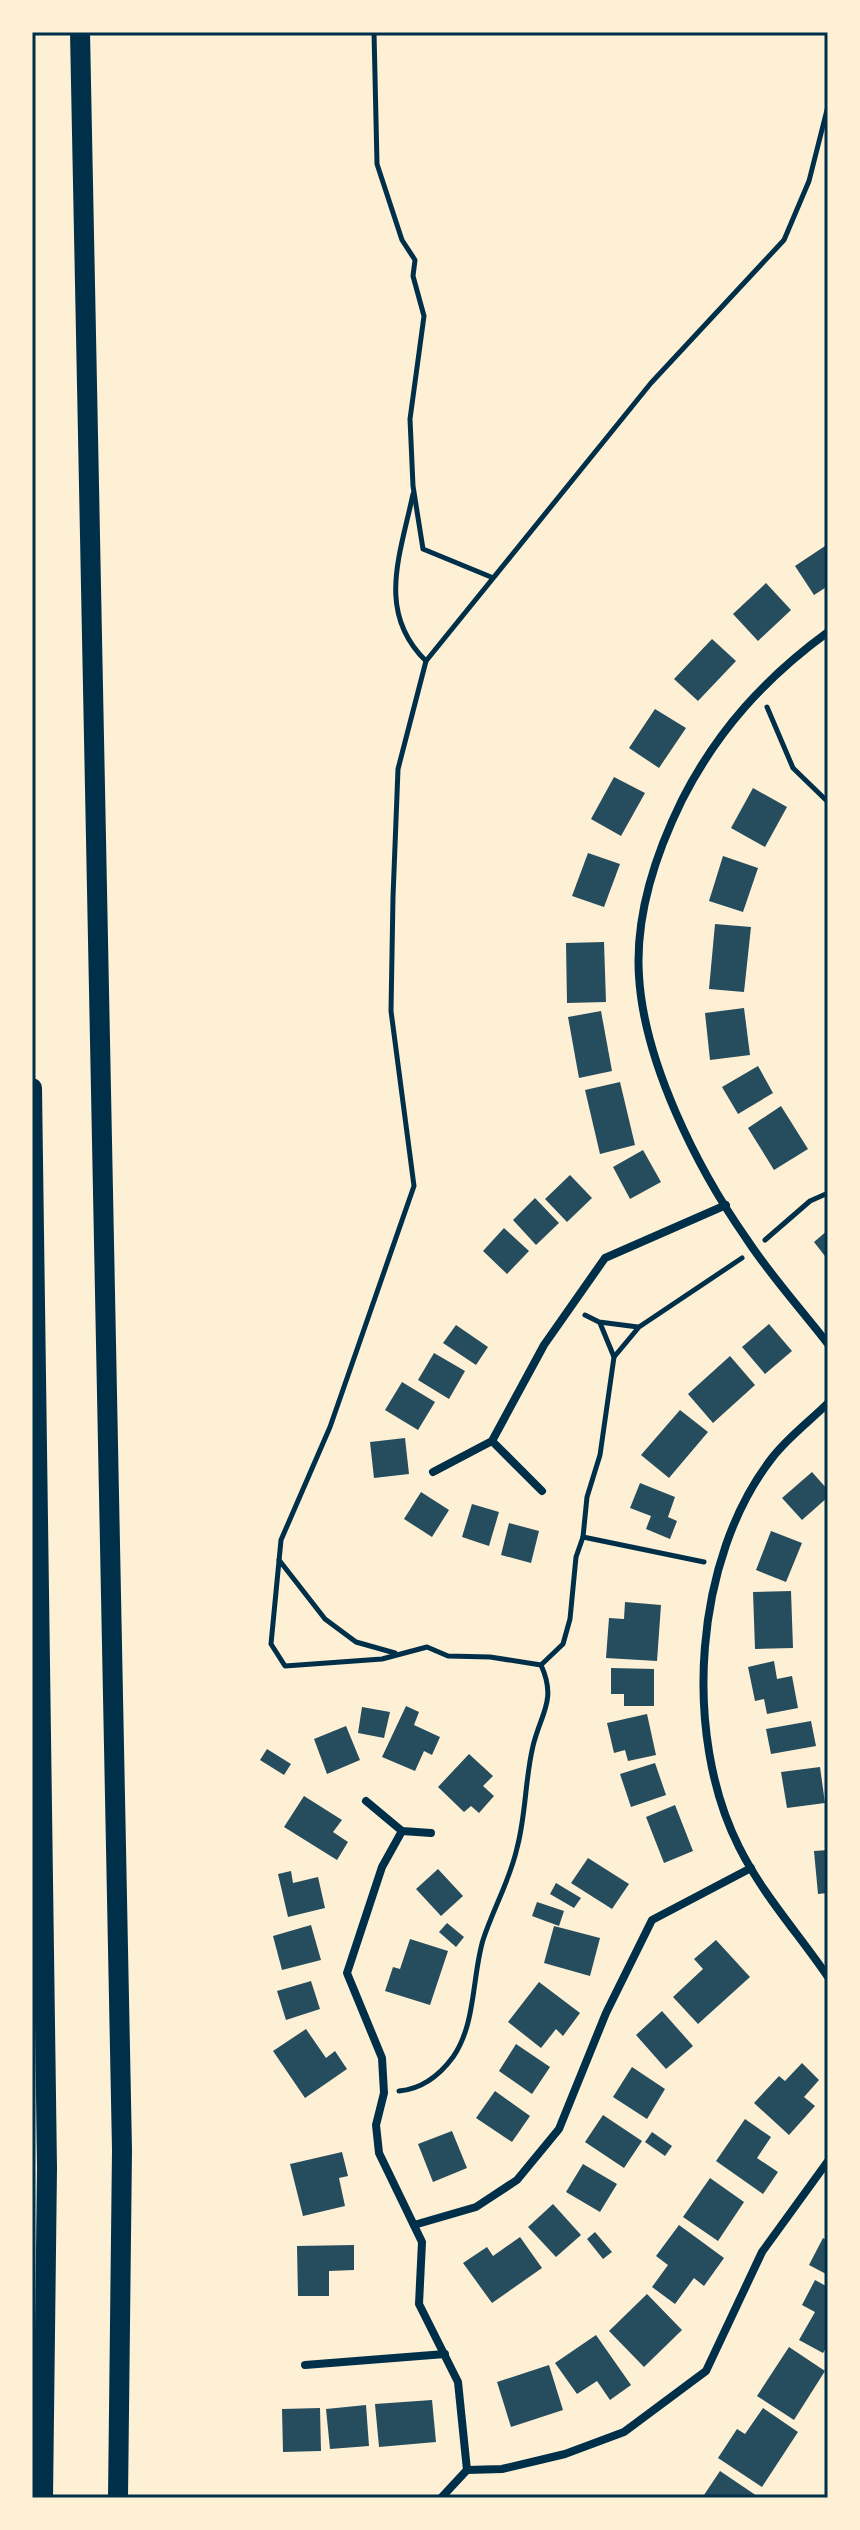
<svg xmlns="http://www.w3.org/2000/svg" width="860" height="2530" font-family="'PT Sans',sans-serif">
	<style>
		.building { fill: #264d5e }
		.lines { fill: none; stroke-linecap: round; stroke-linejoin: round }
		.path { stroke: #003049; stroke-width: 5 }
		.minor { stroke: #003049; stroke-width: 8 }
		.motorway { stroke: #003049; stroke-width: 20 }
		.neatline { fill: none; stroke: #003049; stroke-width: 3 }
	</style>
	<rect width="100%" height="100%" fill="#fdf0d5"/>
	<g class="building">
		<polygon points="828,544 828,586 814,595 795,566"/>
		<polygon points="766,583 791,610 758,641 733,614"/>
		<polygon points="712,639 736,661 698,701 674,679"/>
		<polygon points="655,709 686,728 659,768 629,748"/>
		<polygon points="614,777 645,793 621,836 591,819"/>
		<polygon points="753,788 787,807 765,847 731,828"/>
		<polygon points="588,853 620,864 604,907 572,896"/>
		<polygon points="723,856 758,868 743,912 709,901"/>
		<polygon points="715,924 751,927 744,992 709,989"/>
		<polygon points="604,942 606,1002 567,1003 566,943"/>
		<polygon points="744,1008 750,1055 710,1060 705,1013"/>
		<polygon points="601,1011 612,1071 579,1078 568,1017"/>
		<polygon points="758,1066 773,1093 738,1114 722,1087"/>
		<polygon points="620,1082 635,1145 600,1154 585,1090"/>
		<polygon points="781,1106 808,1149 774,1170 748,1128"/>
		<polygon points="643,1150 661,1182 630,1199 613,1167"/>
		<polygon points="570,1175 592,1198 567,1222 545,1199"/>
		<polygon points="535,1198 559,1223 536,1245 513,1220"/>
		<polygon points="504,1228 529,1251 507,1274 483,1251"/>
		<polygon points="828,1230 828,1260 814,1242"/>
		<polygon points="769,1324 792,1351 765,1374 742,1347"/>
		<polygon points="456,1325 488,1347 476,1365 443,1343"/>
		<polygon points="434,1353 465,1371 449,1399 418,1380"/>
		<polygon points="730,1356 755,1385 713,1423 688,1394"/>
		<polygon points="402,1382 435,1402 418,1430 385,1410"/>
		<polygon points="680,1410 708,1432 669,1478 641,1455"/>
		<polygon points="405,1438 409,1474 374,1478 370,1442"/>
		<polygon points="812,1472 828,1490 828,1497 802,1520 782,1498"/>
		<polygon points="640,1483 675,1497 668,1517 677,1521 670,1539 646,1529 651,1516 630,1508"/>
		<polygon points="421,1492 449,1510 432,1537 404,1519"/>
		<polygon points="472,1504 499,1512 489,1546 462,1537"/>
		<polygon points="509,1523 539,1531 531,1563 501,1555"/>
		<polygon points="771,1531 802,1543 786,1582 756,1570"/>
		<polygon points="791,1591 793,1648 755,1649 753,1592"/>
		<polygon points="625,1602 661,1605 657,1661 606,1658 609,1618 624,1619"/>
		<polygon points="774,1661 777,1679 792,1676 798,1708 767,1714 764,1699 755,1701 748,1667"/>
		<polygon points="611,1668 654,1669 654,1706 624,1706 624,1694 611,1694"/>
		<polygon points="406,1706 419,1712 414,1725 440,1737 432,1755 424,1751 415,1771 382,1757"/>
		<polygon points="362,1707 390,1712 384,1738 358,1733"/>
		<polygon points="647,1714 656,1755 628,1761 625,1750 614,1753 607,1723"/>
		<polygon points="811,1721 816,1746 771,1754 766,1729"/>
		<polygon points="346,1726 360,1760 327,1774 314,1739"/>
		<polygon points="267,1749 291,1764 284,1775 260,1760"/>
		<polygon points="469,1754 493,1776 483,1786 494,1796 479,1813 471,1806 464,1812 438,1787"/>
		<polygon points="655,1763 666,1795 631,1807 620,1774"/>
		<polygon points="820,1767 825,1803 787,1808 781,1772"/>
		<polygon points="304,1796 342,1820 333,1832 348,1842 337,1860 284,1827"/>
		<polygon points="675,1805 693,1851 664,1863 646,1817"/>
		<polygon points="828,1850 828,1893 818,1894 814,1851"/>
		<polygon points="588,1858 629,1884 612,1909 571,1883"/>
		<polygon points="438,1869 463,1896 441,1916 416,1889"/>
		<polygon points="291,1871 293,1883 318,1877 325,1908 288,1917 278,1874"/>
		<polygon points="556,1883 581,1898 574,1908 550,1894"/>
		<polygon points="537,1902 564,1911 559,1926 532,1916"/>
		<polygon points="447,1923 464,1937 456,1947 439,1932"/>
		<polygon points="311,1925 321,1960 282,1970 273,1936"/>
		<polygon points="554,1926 600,1938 590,1976 544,1963"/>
		<polygon points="410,1939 448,1951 430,2005 385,1991 393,1967 400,1969"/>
		<polygon points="716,1940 750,1977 698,2024 673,1997 703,1969 694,1959"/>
		<polygon points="311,1981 320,2009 286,2020 277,1991"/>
		<polygon points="539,1982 580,2013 563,2036 556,2029 541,2048 508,2022"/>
		<polygon points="662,2011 693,2046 666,2069 636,2035"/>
		<polygon points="306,2029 326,2058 335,2051 347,2069 305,2098 273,2051"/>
		<polygon points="516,2044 550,2067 532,2094 499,2071"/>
		<polygon points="802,2063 819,2080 804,2097 815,2106 789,2135 754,2103 779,2076 785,2081"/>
		<polygon points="632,2067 665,2089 647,2119 613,2097"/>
		<polygon points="495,2091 530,2116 512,2142 476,2118"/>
		<polygon points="603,2115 642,2141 624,2168 585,2142"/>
		<polygon points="745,2119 771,2137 757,2158 778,2172 763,2194 716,2161"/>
		<polygon points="452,2131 467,2168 433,2182 418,2144"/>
		<polygon points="652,2132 672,2146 665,2156 645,2142"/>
		<polygon points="342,2152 348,2176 339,2178 345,2206 303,2216 290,2164"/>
		<polygon points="583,2164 617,2184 600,2212 566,2192"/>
		<polygon points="710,2178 744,2202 718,2241 683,2217"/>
		<polygon points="553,2204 581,2235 556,2257 528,2227"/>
		<polygon points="679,2225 724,2258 704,2286 694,2278 675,2304 652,2287 668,2265 656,2256"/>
		<polygon points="595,2232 612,2252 603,2259 587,2239"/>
		<polygon points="520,2237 542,2268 492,2303 463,2263 487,2247 493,2256"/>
		<polygon points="823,2238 828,2241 828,2275 809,2265"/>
		<polygon points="354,2245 354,2270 329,2271 329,2296 298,2296 297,2246"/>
		<polygon points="815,2280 828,2287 828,2345 823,2353 799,2340 815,2312 802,2305"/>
		<polygon points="647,2294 682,2330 644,2367 609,2331"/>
		<polygon points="596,2335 631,2385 610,2400 597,2381 577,2394 555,2363"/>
		<polygon points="789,2347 825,2371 794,2420 757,2396"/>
		<polygon points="549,2365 563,2410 511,2427 497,2382"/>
		<polygon points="432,2400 436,2442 379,2447 375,2404"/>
		<polygon points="366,2405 369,2446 330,2449 326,2409"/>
		<polygon points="320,2408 321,2451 283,2452 282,2409"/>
		<polygon points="763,2408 798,2432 762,2487 718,2458 737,2429 745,2434"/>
		<polygon points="720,2471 757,2496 755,2498 702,2498"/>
	</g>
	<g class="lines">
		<g class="path">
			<polyline points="374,32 377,164 402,240 415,260 413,276 424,316 410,419 413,486 423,549 491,577"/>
			<path d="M413 494C400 556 376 612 426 661"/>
			<polyline points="767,707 793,768 828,802"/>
			<polyline points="765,1240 810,1201 828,1193"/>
			<polyline points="585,1315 599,1322 638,1327"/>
			<polyline points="600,1323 614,1357"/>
			<polyline points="583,1537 704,1562"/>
			<polyline points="279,1560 325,1619 356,1642 395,1653"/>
			<polyline points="541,1665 490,1657 448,1656 427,1647 382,1659 285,1666 271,1644 281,1540 330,1427 414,1186 391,1011 393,897 398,769 426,661 651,383 784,240 809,181 828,106"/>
			<path d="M399 2091C422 2089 439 2076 453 2057 476 2024 472 1977 483 1940 493 1909 510 1880 517 1848 526 1815 525 1779 533 1746 541 1713 557 1700 541 1665L563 1644 570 1619 576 1557 583 1537 587 1497 600 1455 614 1357 639 1327 742 1258"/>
		</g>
		<g class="minor">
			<path d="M828 632C765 678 717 731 682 800 656 853 635 916 639 976 644 1062 697 1168 746 1238 770 1275 801 1309 828 1344"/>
			<path d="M828 1403C810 1421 787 1438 772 1458 694 1558 682 1734 739 1847 763 1895 798 1933 828 1977"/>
			<polyline points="492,1441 542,1491"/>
			<polyline points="433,1472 492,1441 544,1345 605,1258 726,1205"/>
			<polyline points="366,1801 402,1831 431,1833"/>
			<polyline points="402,1831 382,1867 347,1973 382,2058 384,2093 376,2125 379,2153 422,2242 419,2304 458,2382 467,2470"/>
			<polyline points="414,2225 476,2207 517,2180 559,2129 606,2013 652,1920 751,1868"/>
			<polyline points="305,2365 445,2354"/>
			<polyline points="441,2498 467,2470 502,2469 565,2454 624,2432 706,2371 762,2252 828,2161"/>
		</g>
		<g class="motorway">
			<polyline points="80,32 122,2150 118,2498"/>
			<polyline points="32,1088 47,2168 43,2498"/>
		</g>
	</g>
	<rect width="860" height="2530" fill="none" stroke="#fdf0d5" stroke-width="68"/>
	<rect x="34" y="34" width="792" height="2462" class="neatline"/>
</svg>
